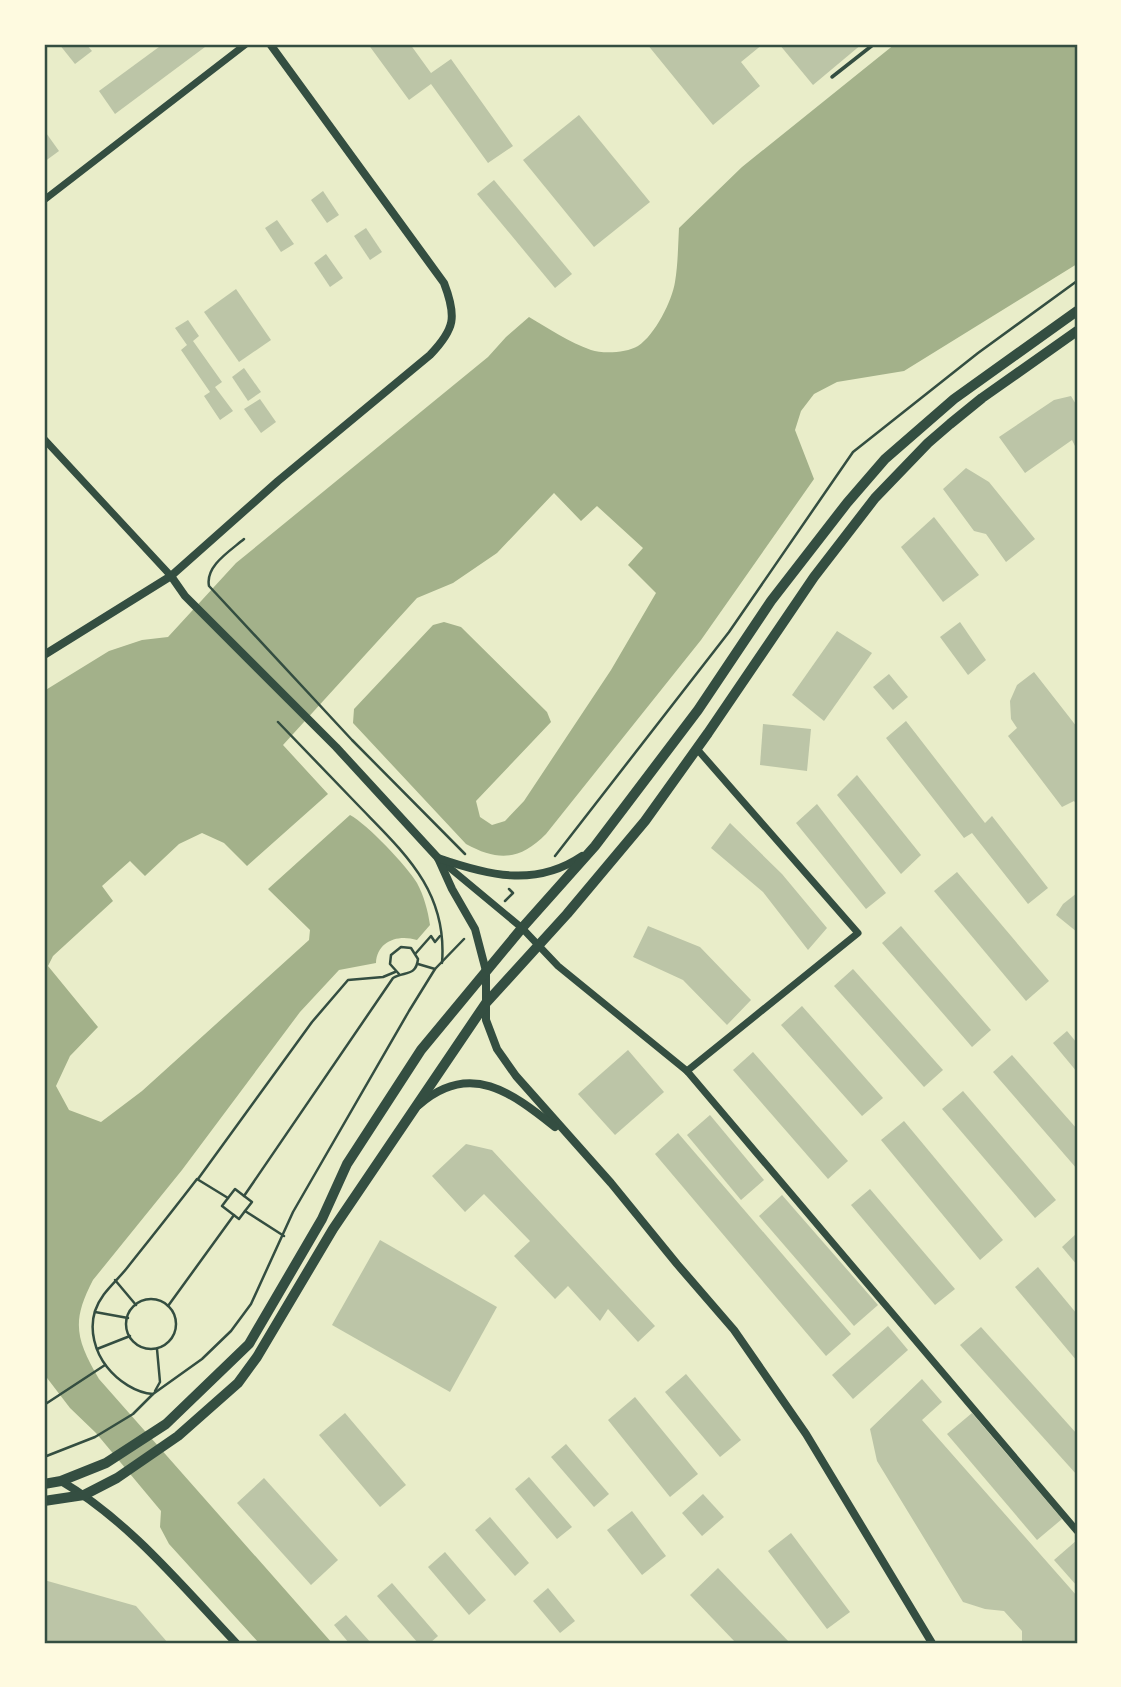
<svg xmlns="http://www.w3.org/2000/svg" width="1121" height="1687" font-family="'Work Sans',sans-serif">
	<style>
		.water { fill: #a3b18a }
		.building { fill: #bcc5a7 }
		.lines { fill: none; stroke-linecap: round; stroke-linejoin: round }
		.path { stroke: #344e41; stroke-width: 2.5 }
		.service { stroke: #344e41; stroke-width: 3.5 }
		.minor { stroke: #344e41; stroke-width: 7 }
		.tertiary { stroke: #344e41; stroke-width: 8 }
		.primary { stroke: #344e41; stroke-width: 10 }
		.neatline { fill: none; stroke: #344e41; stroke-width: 2.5 }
	</style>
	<rect width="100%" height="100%" fill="#e9edc9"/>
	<path class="water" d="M895 44H1077V264L904 371 837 382 814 394 801 411 795 430 814 479 701 640 546 834C520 860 499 862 466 844L353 723 354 709 433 625 444 622 461 627 547 712 551 722 476 801 480 817 492 825 505 821 524 801 611 670 656 593 628 565 643 548 597 506 581 521 554 493 497 553 453 583 417 598 283 745 328 794 247 866 224 843 202 833 179 844 145 876 130 861 102 886 113 901 53 956 48 966 98 1027 70 1056 56 1086 69 1110 101 1122 142 1091 309 940 310 930 268 889 350 815C367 824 407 866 417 883 424 896 428 911 430 925L417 940C398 934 377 941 376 963L339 970 300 1012 182 1170 93 1280C71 1322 76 1339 99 1379L332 1643H259L169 1544 160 1527 161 1511 96 1433 70 1408 44 1374V691L109 651 142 640 168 637 236 563 488 357 506 337 529 317C549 329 569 342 591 350 603 354 626 353 638 346 655 335 672 301 675 282 678 264 678 246 679 228L742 167Z"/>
	<g class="building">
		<polygon points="59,44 86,44 92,51 75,64"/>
		<polygon points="163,44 209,44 115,114 99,91"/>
		<polygon points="368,44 410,44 431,73 451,59 513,146 488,163 431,84 409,100"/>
		<polygon points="647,44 763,44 741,62 760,86 713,125"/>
		<polygon points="779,44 862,44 813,85"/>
		<polygon points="579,115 650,202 594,247 523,160"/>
		<polygon points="44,130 59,151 44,162"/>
		<polygon points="494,180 572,274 555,288 477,194"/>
		<polygon points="323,191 339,215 327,223 311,200"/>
		<polygon points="277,220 294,244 281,252 265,228"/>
		<polygon points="366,228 382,252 370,260 354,236"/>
		<polygon points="326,254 343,278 330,287 314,263"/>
		<polygon points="236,289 271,340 239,362 204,312"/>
		<polygon points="188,320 199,336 193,341 222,382 215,387 233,411 220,420 204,396 210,392 181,350 187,345 175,328"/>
		<polygon points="244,368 261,392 248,401 232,377"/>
		<polygon points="1071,396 1077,406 1077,450 1072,440 1025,473 999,437 1054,400"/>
		<polygon points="260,399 276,422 261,433 244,409"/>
		<polygon points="966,468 989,482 1035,539 1006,562 986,534 974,531 943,489"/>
		<polygon points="934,517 979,575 943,602 901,547"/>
		<polygon points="960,622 986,660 968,675 940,637"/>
		<polygon points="837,631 872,653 824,721 792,695"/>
		<polygon points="1034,672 1077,727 1077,805 1074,801 1062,807 1008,736 1017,728 1011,719 1010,701 1017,685"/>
		<polygon points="889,674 908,697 893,710 873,687"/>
		<polygon points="906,721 985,823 992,816 1048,888 1028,904 972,833 964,838 886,738"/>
		<polygon points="763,724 811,729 807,771 760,765"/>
		<polygon points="857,775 921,855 901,874 837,795"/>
		<polygon points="817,804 886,893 866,909 796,823"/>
		<polygon points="730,823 782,874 827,928 808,950 763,892 711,848"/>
		<polygon points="957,872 1049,981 1026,1001 934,891"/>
		<polygon points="1077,893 1077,932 1056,915 1063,904"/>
		<polygon points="648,926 700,947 751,1000 727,1025 683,980 633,957"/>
		<polygon points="901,926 991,1030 972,1047 882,943"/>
		<polygon points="853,969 943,1070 924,1087 834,986"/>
		<polygon points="802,1006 883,1098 862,1116 781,1025"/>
		<polygon points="1067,1031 1077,1043 1077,1072 1053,1043"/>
		<polygon points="628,1050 664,1092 615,1135 578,1094"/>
		<polygon points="753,1052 848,1161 828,1179 733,1070"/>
		<polygon points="1012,1055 1077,1129 1077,1169 993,1072"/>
		<polygon points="963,1091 1056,1200 1035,1218 942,1109"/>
		<polygon points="710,1115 764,1180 741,1200 687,1135"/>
		<polygon points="904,1121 1003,1240 980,1260 881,1140"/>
		<polygon points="678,1133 851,1334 826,1356 655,1154"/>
		<polygon points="466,1144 492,1150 655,1326 638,1342 608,1309 600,1321 568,1286 555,1299 514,1256 530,1241 484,1194 465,1212 432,1176"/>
		<polygon points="870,1189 955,1289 935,1305 851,1205"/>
		<polygon points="782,1195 878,1305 854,1326 759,1216"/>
		<polygon points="1077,1233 1077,1265 1062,1247"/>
		<polygon points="380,1240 497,1307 450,1392 332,1325"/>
		<polygon points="1038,1267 1077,1314 1077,1361 1015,1287"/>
		<polygon points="888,1326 908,1350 853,1399 832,1375"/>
		<polygon points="981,1327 1077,1434 1077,1475 960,1345"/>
		<polygon points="686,1374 741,1440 720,1457 665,1392"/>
		<polygon points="922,1379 942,1402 922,1420 1077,1596 1077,1643 1022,1643 1022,1631 1004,1611 985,1609 963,1602 877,1461 870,1429"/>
		<polygon points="635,1397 698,1474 670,1497 608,1420"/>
		<polygon points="345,1413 406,1485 380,1507 319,1435"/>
		<polygon points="972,1413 1062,1519 1037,1540 947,1434"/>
		<polygon points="566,1444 609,1494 594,1507 551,1457"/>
		<polygon points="529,1477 572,1527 557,1539 515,1489"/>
		<polygon points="264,1478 338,1560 311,1585 237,1503"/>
		<polygon points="703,1494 724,1517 702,1536 682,1513"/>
		<polygon points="632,1511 666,1556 642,1575 607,1530"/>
		<polygon points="490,1517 529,1563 515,1576 475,1530"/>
		<polygon points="791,1533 850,1612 827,1629 768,1551"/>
		<polygon points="1077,1540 1077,1586 1054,1560"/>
		<polygon points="445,1552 486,1600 469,1615 428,1567"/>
		<polygon points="718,1568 790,1643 736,1643 690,1595"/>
		<polygon points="44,1580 136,1606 168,1643 44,1643"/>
		<polygon points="392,1583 438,1636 430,1643 418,1643 377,1596"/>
		<polygon points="548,1588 575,1621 560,1633 533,1601"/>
		<polygon points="346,1615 371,1643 349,1643 334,1625"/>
	</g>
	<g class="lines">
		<g class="path">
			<path d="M244 539C230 551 205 566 209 586L352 740 465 854"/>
			<path d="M278 722C304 749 330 776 356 803 402 851 448 889 442 963"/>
			<polyline points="555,856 729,632 853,452 978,353 1077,281"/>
			<polyline points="505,901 513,893 509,889"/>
			<polyline points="416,953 431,936 435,942 440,936"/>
			<polyline points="418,964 435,969"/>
			<polyline points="198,1179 312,1022 348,980 383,977 395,972"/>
			<path d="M244 1196 393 978C404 971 416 977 418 959L411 948 401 947 391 955 390 964 399 974"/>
			<polyline points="228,1198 235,1189 252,1202 245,1211"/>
			<polyline points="115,1280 136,1305"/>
			<circle cx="151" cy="1324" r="25"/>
			<polyline points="168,1306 234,1215"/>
			<polyline points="95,1312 128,1318"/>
			<polyline points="97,1349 130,1336"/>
			<polyline points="155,1391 160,1382 157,1349"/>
			<path d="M153 1394C136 1393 118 1381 107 1367 95 1352 89 1330 95 1311 101 1293 115 1283 127 1268 150 1239 174 1209 197 1179L228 1198 222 1206 239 1219 245 1211 284 1236"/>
			<polyline points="44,1405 105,1365"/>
			<polyline points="44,1457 95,1437 133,1414 153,1394 202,1359 231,1331 251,1304 293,1212 409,1011 435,969 464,939"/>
		</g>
		<polyline class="service" points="832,77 874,44"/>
		<g class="minor">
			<polyline points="44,200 246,44"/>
			<polyline points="44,439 171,576"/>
			<polyline points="439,859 522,928 558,966 687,1071 1077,1531"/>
			<polyline points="687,1071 858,933 697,749"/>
		</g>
		<g class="tertiary">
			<polyline points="171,576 185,596 336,747 438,858 452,889 475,929 486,971 486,1020 497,1049 516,1076 611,1183 677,1264 734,1330 806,1434 932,1643"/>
			<path d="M44 655 171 576 278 481 430 355C455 329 457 317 444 283L270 44"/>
			<path d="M438 858C487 875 535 888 582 856"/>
			<path d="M419 1105C470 1060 512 1093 555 1127"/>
			<path d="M61 1481C129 1521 182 1586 236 1643"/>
		</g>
		<g class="primary">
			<polyline points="44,1484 61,1481 106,1463 166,1424 249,1344 322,1219 347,1164 421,1050 522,928 595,846 698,710 771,601 847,503 885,459 954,399 1077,311"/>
			<polyline points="44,1501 84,1495 117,1478 178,1436 238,1383 257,1357 333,1229 486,1003 567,914 645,821 708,733 814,577 875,498 928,443 950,424 982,398 1077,331"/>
		</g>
	</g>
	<rect width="1121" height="1687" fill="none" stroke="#fefae0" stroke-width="91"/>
	<rect x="46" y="46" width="1030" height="1596" class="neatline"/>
</svg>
